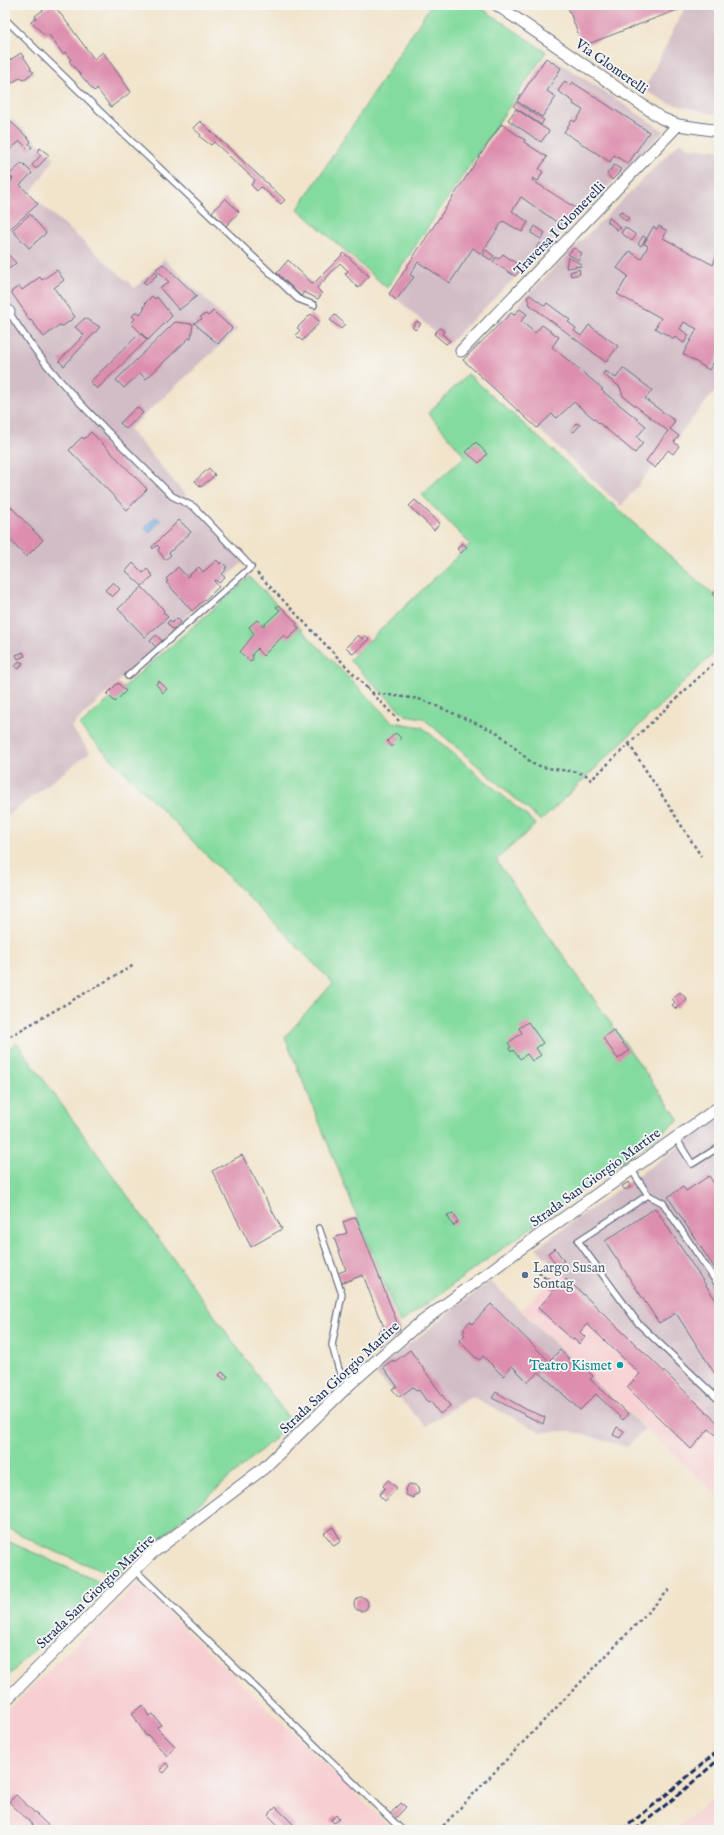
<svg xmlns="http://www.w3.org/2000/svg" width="724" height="1835" font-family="'IM FELL English',serif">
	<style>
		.built { fill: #f7cfd2 }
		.industrial { fill: #d2bdc6 }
		.green { fill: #84db9f; stroke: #50857e }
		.water { fill: #69a7db; stroke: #426b9c }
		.building { fill: #dd8ead }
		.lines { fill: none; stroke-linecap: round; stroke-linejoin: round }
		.service-casing { stroke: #666e84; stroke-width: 8 }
		.minor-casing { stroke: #666e84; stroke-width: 13 }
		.path { stroke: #666e84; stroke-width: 2.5; stroke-dasharray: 3 3; stroke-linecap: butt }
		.service { stroke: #fff; stroke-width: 5.5 }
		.minor { stroke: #fff; stroke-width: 11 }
		.rail { stroke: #1b2f5e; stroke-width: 3; stroke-dasharray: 6 3; stroke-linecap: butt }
		.service-dot { fill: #5c6f8a; stroke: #f6f6f2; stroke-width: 1.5 }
		.culture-dot { fill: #0f9aa8; stroke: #f6f6f2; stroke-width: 1.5 }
		.labels { text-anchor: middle; stroke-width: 3.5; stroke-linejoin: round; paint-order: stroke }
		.street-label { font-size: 14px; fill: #1b2f5e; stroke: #f6f6f2 }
		.service-label { font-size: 14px; fill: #4e5e75; stroke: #f6f6f2; text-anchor: start }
		.culture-label { font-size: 14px; fill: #0d838f; stroke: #f6f6f2; text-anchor: end }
	</style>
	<rect width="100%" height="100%" fill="#f6f6f2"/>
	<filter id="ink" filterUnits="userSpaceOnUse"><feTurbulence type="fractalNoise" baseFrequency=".025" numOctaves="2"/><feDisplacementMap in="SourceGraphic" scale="8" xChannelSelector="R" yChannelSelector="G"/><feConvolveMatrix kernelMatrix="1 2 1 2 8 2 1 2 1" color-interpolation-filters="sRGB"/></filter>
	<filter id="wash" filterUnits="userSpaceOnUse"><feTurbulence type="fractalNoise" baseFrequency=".012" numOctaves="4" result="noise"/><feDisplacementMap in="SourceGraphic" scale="16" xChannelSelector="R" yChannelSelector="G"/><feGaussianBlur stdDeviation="0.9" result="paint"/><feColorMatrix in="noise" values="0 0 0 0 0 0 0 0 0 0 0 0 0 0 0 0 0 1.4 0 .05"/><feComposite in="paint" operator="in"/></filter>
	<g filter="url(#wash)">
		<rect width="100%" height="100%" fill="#f1e4cb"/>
		<g class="built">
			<polygon points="560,1270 719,1421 719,1498 522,1310"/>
			<polygon points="138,1584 393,1830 5,1830 5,1713"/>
			<polygon points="719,1793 719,1830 675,1830"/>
		</g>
		<g class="industrial">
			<polygon points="686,5 719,5 719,115 671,104 644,90"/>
			<polygon points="553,58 664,131 448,344 390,293"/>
			<polygon points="11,119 55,158 30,194 135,288 164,259 237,330 129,429 243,562 71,727 90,752 5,818 5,124"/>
			<polygon points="680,142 689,148 719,150 719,386 621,506 464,359"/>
			<polygon points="719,1118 719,1421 536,1248"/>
			<polygon points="490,1281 645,1429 627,1447 570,1431 541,1432 471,1396 426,1426 374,1372"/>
		</g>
		<g class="green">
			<polygon points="431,5 477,5 546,52 387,288 298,209"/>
			<polygon points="468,374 719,600 719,648 541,821 423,718 405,715 349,660 470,544 422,495 465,456 428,413"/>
			<polygon points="250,577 392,722 422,727 536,824 496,860 679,1120 400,1323 285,1037 333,983 79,726"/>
			<polygon points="17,1043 292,1423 116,1577 42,1546 5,1526 5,1051"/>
			<polygon points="5,1540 102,1583 5,1679"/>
		</g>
		<polygon class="water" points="156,517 161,521 149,533 144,528"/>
		<g id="blocks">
			<g class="building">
				<polygon points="50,5 54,5 94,59 103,52 131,92 111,107 97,89 94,91 69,61 71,60 65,52 63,54 48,34 45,36 31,21 36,18 35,16"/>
				<polygon points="567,5 681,5 682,8 583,46"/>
				<polygon points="21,53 31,68 30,70 34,72 23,80 21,77 7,86 5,82 5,63"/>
				<polygon points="546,58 561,68 547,91 556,97 542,117 517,101"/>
				<polygon points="565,81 570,85 572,82 649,132 628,164 614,155 610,162 564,132 572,120 575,122 583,110 573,104 574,102 558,91"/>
				<polygon points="516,102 544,120 541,125 513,106"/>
				<polygon points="516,109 549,131 541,142 508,120"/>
				<polygon points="9,120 31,141 29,144 32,147 29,150 20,141 6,153 5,152 5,124"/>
				<polygon points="200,121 285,200 281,204 261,187 257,191 251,185 255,180 214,142 211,145 200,137 201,135 193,128"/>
				<polygon points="501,124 525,140 524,142 547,157 539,169 543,172 538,181 533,178 532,180 580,211 566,225 562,223 561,225 521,197 512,211 528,222 522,232 503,221 481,254 473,248 450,283 418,262 410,275 414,277 396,300 389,294"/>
				<polygon points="40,148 49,155 36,169 32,165 41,155 37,152"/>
				<polygon points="22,163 32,173 20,185 38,204 5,233 5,186 13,179 9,175"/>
				<polygon points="614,165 622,170 612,180 607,174"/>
				<polygon points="225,198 239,212 226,226 212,212"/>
				<polygon points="621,211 629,218 626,221 618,214"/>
				<polygon points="30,214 46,233 29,248 12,230"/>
				<polygon points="608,218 610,218 621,228 617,230 608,222"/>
				<polygon points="535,226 545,233 541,239 531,233"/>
				<polygon points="659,226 667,231 663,238 713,265 719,248 719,310 717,316 719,317 719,354 709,370 683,354 697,329 684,322 680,329 689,335 684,343 675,337 674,339 655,328 661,318 617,294 628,276 617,268 630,251 641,259 648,246 644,244 653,227 657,229"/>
				<polygon points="625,227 636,235 632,241 621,233"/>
				<polygon points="643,236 646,238 641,246 638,244"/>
				<polygon points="539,243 545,247 540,251 536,248"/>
				<polygon points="574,248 582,253 578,260 568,254"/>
				<polygon points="486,250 494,256 491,260 483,255"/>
				<polygon points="5,251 16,263 5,272"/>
				<polygon points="344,253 369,276 358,288 345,274 348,271 340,263 317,288 322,294 318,299 304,292 301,296 277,273 288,260 313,284"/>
				<polygon points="503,254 523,268 515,276 493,262 496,257 499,259"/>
				<polygon points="568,257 581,264 581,266 566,268"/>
				<polygon points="163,264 197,296 179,310 160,288 169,282 156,269"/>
				<polygon points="579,269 580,274 571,276 570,272"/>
				<polygon points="57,270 64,280 54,288 75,317 63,326 59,325 44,337 31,320 30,321 26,316 27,315 11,292 19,286 22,290 40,277 42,280"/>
				<polygon points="155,271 158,274 146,285 143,282"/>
				<polygon points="530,295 545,306 547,303 570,320 568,322 576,328 574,331 581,336 589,325 618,346 606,362 530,305 527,297"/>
				<polygon points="152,296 155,299 157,297 172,316 148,340 131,323 135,319 132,316 137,311 140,314 145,308 143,307 146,304 145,303"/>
				<polygon points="520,309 527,314 521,321 535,333 542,325 559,337 552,347 603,389 601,390 646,426 637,437 643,443 635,453 574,402 557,418 552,414 537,428 463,360 511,313 514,315"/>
				<polygon points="213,311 232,328 218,344 194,323 202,319 200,317 206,314 208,316"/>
				<polygon points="311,314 320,322 302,341 296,335 300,330 297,328"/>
				<polygon points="335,315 345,324 341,329 330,320"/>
				<polygon points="85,318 100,327 64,366 59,361 84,335 75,327"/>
				<polygon points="417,321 421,324 415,330 412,327"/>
				<polygon points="175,322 193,324 191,338 189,338 146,379 140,373 124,388 116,380"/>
				<polygon points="440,328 444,331 442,334 450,341 446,344 434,334"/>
				<polygon points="140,333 147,340 97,389 90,382"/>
				<polygon points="623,368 652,390 645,399 675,421 670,429 679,436 674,442 679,446 673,454 668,450 655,468 646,461 668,431 623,396 620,387 603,374 605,371 616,378"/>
				<polygon points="137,407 143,413 126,429 120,423"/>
				<polygon points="576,423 580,425 574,432 571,430"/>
				<polygon points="91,432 147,489 127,510 69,450 82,437 84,439"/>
				<polygon points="476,442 487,454 479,463 466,452"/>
				<polygon points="209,468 215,475 201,487 195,481"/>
				<polygon points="415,500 440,523 434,530 409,506"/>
				<polygon points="5,501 43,540 26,557 5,535"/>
				<polygon points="179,520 191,532 169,553 171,555 165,560 158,550 160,548 157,545 153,549 152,547"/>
				<polygon points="462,543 467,547 461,553 457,549"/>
				<polygon points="217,560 220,564 222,562 227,567 225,568 226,570 222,574 225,578 219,583 216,580 214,581 219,587 192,611 166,582 168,581 166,579 178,567 187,577 199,567 203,572"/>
				<polygon points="133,563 143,573 147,569 153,576 142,586 126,571"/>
				<polygon points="113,582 120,589 112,597 105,590"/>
				<polygon points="142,587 164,610 163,612 168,617 145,637 118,609"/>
				<polygon points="716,591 719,594 718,599 713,594"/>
				<polygon points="279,605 297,623 296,625 299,629 288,639 284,635 263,656 257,649 258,648 252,654 253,659 250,662 240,652 254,634 249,627 257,620 263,626 280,610 276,607"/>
				<polygon points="177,618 181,622 173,630 167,623 170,620 172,623"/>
				<polygon points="156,635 162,641 156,647 150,641"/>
				<polygon points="358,635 362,639 365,635 369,639 353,654 346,647"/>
				<polygon points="23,652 25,656 18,659 16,655"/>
				<polygon points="19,661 23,663 19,669 15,667"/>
				<polygon points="159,681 167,689 163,693 156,684"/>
				<polygon points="118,683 126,691 115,702 107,694"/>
				<polygon points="396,733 401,738 392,747 387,741"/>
				<polygon points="680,992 687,999 676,1009 672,1005 675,1002 672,999"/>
				<polygon points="528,1022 543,1043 536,1048 541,1055 532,1061 527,1054 520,1059 513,1050 511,1052 509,1048 511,1047 508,1043 522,1033 519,1028"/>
				<polygon points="613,1030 629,1051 618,1059 603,1038"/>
				<polygon points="242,1155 282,1229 251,1247 212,1171"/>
				<polygon points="709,1176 719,1191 719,1275 668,1197 683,1187 686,1191"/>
				<polygon points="629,1182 631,1186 625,1190 622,1186"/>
				<polygon points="655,1208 719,1305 719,1380 676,1313 659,1323 605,1241"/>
				<polygon points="453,1213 458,1222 453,1226 447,1215"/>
				<polygon points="356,1217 400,1330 388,1337 380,1346 378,1342 382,1340 378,1332 385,1329 378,1314 363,1275 342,1283 338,1273 346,1270 334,1238 347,1233 343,1222"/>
				<polygon points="555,1248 564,1261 557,1266 548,1253"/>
				<polygon points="548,1277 558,1287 566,1279 584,1295 719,1424 719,1432 716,1435 709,1429 691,1449 627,1387 640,1374 587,1324 580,1332 585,1337 579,1344 574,1339 573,1340 538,1308 554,1291 544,1281"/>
				<polygon points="491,1304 549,1361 560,1350 583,1372 586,1369 593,1376 590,1379 628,1414 623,1420 596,1394 580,1410 539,1372 528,1382 512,1366 503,1376 483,1356 480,1360 475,1357 459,1341 465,1335 463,1333 465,1331 463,1329 470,1321 472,1324"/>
				<polygon points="410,1350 450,1406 440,1414 430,1401 428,1403 419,1390 417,1391 413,1387 399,1397 392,1389 397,1386 383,1367 393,1360 394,1362"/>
				<polygon points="222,1372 228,1376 225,1380 219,1375"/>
				<polygon points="496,1392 527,1410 545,1417 543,1424 492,1398"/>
				<polygon points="617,1427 624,1431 620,1438 613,1435"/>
				<polygon points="388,1480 397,1488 385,1501 379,1495 385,1488 383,1486"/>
				<polygon points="409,1484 415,1485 418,1488 419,1493 413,1496 414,1498 406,1495 405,1489"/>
				<polygon points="333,1527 341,1541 334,1546 324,1533"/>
				<circle cx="361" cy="1604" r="7"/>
				<polygon points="143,1705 150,1716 153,1714 161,1725 157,1727 158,1729 175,1746 167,1756 148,1735 146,1736 132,1713"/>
				<polygon points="166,1763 170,1766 164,1773 160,1770"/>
				<polygon points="16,1795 53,1830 38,1830 9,1802"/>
				<polygon points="401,1803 406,1807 395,1819 390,1814"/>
				<polygon points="276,1807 294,1825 289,1830 283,1830 268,1815"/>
				<polygon points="336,1815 339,1819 334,1823 331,1820"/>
			</g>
		</g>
	</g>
	<g filter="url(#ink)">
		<use href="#blocks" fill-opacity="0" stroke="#666e84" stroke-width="1"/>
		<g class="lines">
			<g class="service-casing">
				<g id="service">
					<polyline points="5,19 110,121 298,299 314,305"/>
					<path d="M9 312C52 382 115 438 172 496L194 507 251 567 128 676"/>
					<polyline points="676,1138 692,1164 719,1147"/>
					<polyline points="631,1169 648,1195 663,1203 719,1286"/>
					<polyline points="648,1195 578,1241 638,1323 719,1400"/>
					<polyline points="319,1228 342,1294 332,1345 339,1370 351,1383"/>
					<polyline points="135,1570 402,1830"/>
				</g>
			</g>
			<g class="minor-casing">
				<g id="minor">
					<polyline points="497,5 661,118 678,125 719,131"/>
					<polyline points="5,308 9,312"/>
					<polyline points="461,351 678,125"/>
					<polyline points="5,1701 151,1554 264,1468 351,1383 415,1327 516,1252 719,1107"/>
				</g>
			</g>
			<g class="path">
				<polyline points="257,573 368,689"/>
				<polyline points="367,688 373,693 419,699 439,707 498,733 533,764 547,768 577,772 586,775 591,780 719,658"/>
				<polyline points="372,693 399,721"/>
				<polyline points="629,744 701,856"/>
				<polyline points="5,1039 134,965"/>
				<polyline points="539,1272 556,1289"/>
				<polyline points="439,1830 670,1589"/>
			</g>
			<use href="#service" class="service"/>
			<use href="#minor" class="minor"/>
			<g class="rail">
				<polyline points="622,1830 660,1800 719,1750"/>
				<polyline points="635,1830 684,1790 719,1759"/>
			</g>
		</g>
	</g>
	<circle class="service-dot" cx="525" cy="1275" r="4"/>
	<circle class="culture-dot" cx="620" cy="1365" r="4"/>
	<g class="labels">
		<g class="street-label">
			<text transform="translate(612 66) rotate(35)" y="5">Via Glomerelli</text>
			<text transform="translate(559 228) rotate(-46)" y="5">Traversa I Glomerelli</text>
			<text transform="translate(595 1177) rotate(-36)" y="5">Strada San Giorgio Martire</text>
			<text transform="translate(339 1377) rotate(-43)" y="5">Strada San Giorgio Martire</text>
			<text transform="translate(95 1591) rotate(-44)" y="5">Strada San Giorgio Martire</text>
		</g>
		<g class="service-label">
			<text x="533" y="1272">Largo Susan<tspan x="533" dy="16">Sontag</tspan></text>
		</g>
		<g class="culture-label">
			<text x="612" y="1370">Teatro Kismet</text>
		</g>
	</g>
	<rect width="724" height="1835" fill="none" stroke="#f6f6f2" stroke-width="20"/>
</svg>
